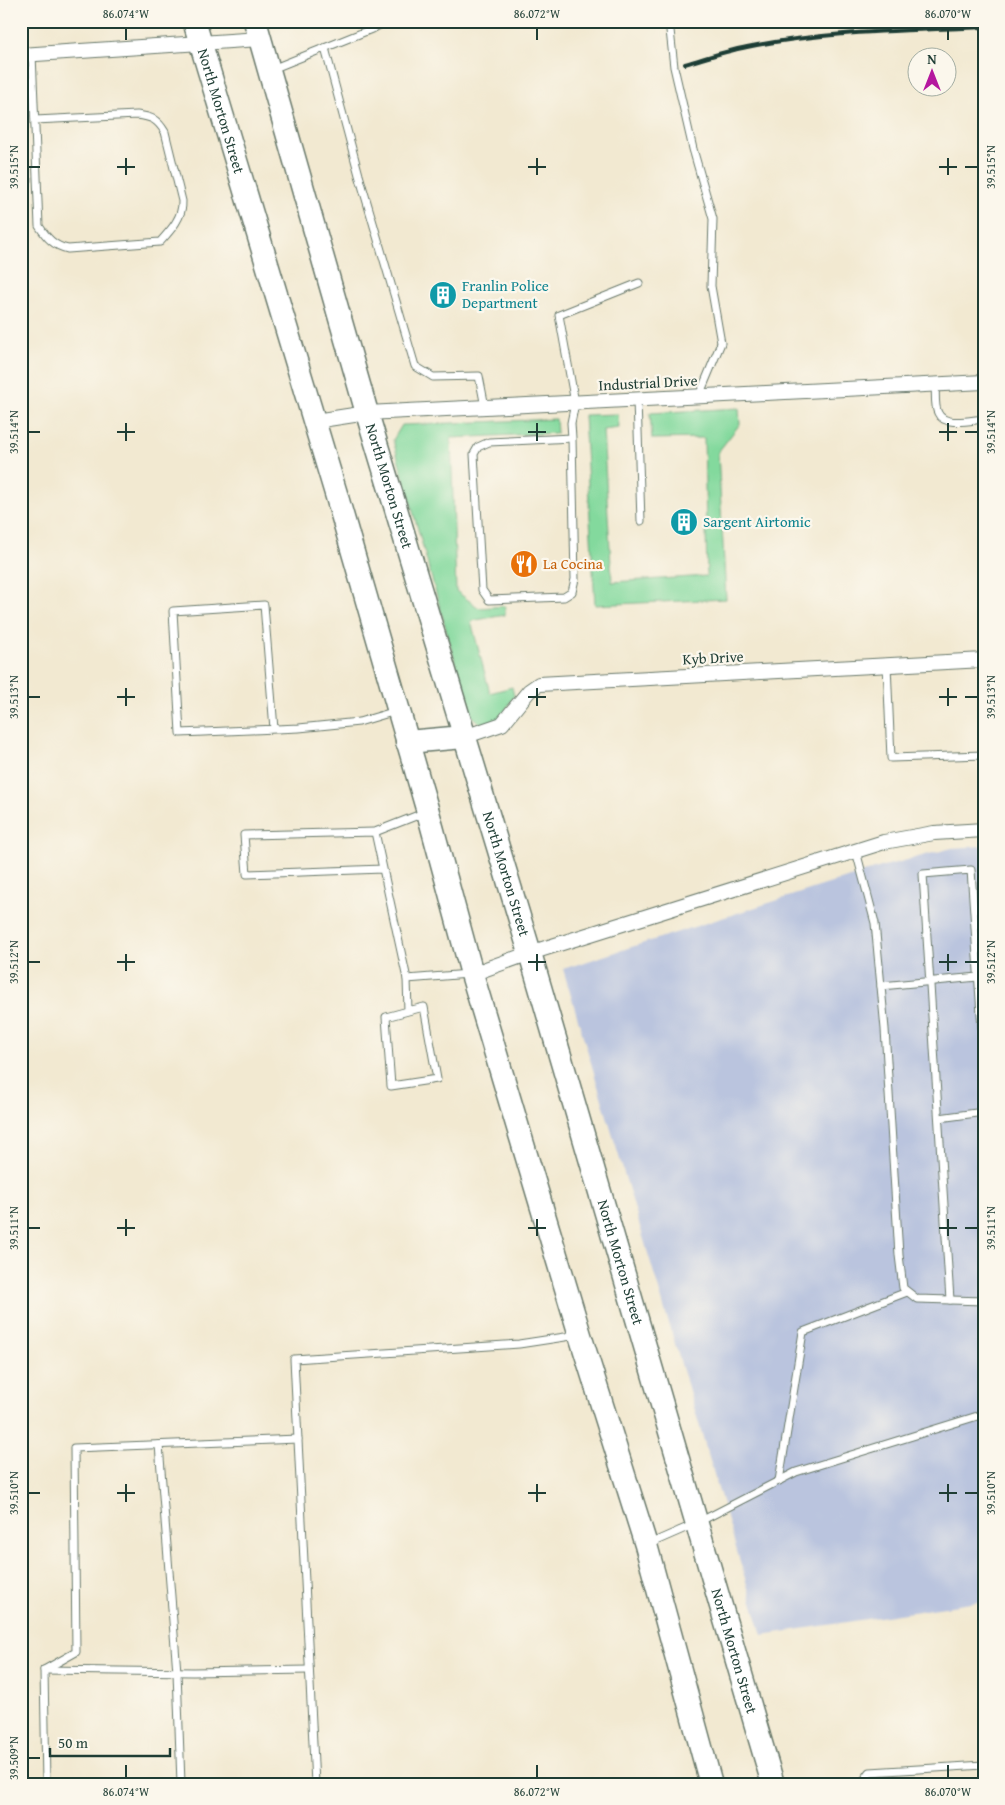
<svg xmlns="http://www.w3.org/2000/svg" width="1005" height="1805" font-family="'Gentium Book Plus',serif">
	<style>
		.industrial { fill: #bac4de }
		.green { fill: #83d99d; stroke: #518b68 }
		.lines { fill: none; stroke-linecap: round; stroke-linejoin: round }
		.lane-casing { stroke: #69796b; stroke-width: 9 }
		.street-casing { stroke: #69796b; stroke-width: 16 }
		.primary-casing { stroke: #69796b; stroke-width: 25 }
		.lane { stroke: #fff; stroke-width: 7 }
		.street { stroke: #fff; stroke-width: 14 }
		.primary { stroke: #fff; stroke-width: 22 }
		.rail { stroke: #1f3d34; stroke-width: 4 }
		.ticks { fill: none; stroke: #1f3d34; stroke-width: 2 }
		.labels { text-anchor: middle; stroke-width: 4.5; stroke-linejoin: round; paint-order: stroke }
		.street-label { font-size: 15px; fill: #1f3d34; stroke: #fbf7ec }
		.culture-label { font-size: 15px; fill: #0d838f; stroke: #fbf7ec; text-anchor: start }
		.food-label { font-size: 15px; fill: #c56008; stroke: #fbf7ec; text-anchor: start }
		.neatline { fill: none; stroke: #1f3d34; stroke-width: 2 }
		.ticks-label { font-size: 12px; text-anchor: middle; fill: #1f3d34 }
	</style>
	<rect width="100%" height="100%" fill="#fbf7ec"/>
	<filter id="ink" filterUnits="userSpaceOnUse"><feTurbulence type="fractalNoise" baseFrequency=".02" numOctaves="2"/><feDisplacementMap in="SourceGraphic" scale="10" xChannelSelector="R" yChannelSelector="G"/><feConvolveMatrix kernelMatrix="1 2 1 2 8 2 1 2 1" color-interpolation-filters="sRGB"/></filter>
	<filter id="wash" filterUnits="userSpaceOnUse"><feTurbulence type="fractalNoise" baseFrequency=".0096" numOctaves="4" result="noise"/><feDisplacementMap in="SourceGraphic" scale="20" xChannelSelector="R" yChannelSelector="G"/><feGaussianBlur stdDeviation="1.12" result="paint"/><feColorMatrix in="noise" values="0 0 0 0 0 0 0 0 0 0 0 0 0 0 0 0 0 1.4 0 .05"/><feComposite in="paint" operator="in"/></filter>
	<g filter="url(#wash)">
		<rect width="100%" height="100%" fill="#f2e9d1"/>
		<polygon class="industrial" points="984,846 984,1601 762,1635 563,969 881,867 952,848"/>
		<g class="green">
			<polygon points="739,408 740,424 718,452 726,599 595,605 584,415 618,414 619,428 603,430 612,582 707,576 704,438 652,439 650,413"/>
			<polygon points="556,419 557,433 451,438 456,591 479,608 505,606 505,615 471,621 490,693 512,687 514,696 498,722 482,725 470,715 393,440 402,425"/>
		</g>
	</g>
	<g filter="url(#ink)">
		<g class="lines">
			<g class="lane-casing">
				<g id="lane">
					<polyline points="669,21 674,67 693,149 713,219 711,286 721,343 699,396"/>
					<polyline points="374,28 387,21"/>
					<polyline points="325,48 359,175 415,366 433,377 479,376 485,407"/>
					<path d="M32 54 39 226C47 238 54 246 68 249L160 242C171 230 183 217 182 201L165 132C157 119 152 117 137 115L35 120"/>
					<polyline points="272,69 374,28 374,21"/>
					<path d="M935 385C936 393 934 406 938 413 944 427 971 420 984 419"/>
					<polyline points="637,400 641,521"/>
					<polyline points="572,438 489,442 478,447 474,454 482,590 489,600 564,597 572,592 575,579 572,438 571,423 575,403 559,315 639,283"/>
					<polyline points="887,665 891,758 984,755"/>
					<polyline points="274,729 264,605 173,611 180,733 299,728 359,722 396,711"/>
					<polyline points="375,832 426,812"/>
					<polyline points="856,851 875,923 885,1029 899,1255 903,1288 917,1299 984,1301"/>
					<polyline points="383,869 247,874 244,835 375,832 407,979 469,974"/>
					<polyline points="407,979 408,1011 386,1017 391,1086 437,1079 424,1007 408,1011"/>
					<polyline points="881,986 978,977"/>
					<polyline points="939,1118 984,1112"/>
					<polyline points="950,1300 923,874 971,870 984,1057"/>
					<polyline points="159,1445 177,1672 181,1784"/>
					<polyline points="779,1481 803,1332 907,1292"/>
					<polyline points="649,1544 697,1523 796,1472 984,1414"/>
					<polyline points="44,1670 193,1672 309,1670"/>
					<polyline points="46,1784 44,1670 76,1652 74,1448 298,1439"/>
					<polyline points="315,1784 294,1359 519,1344 578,1335"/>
					<polyline points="865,1784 864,1780 870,1772 984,1765"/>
				</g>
			</g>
			<g class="street-casing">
				<g id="street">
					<polyline points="21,55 260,39"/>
					<polyline points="315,421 367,413 984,382"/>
					<polyline points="464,737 502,724 529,691 539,684 984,660"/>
					<polyline points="472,974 530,953 884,842 934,833 984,830"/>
				</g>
			</g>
			<g class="primary-casing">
				<g id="primary">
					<path id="s1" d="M194 21 337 497 428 812 472 974 580 1335 646 1545 711 1784"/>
					<path id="s2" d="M255 21 367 413 530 953 773 1784"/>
					<polyline points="407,742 464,737"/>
				</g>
			</g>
			<use href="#lane" class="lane"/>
			<use href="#street" class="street"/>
			<use href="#primary" class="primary"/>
			<path class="rail" d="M685 64C705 58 726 51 747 47 825 31 905 31 984 27"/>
		</g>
	</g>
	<path class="ticks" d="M126 28V40M537 28V40M948 28V40M126 158V175M537 158V175M948 158V175M28 167H40M117 167H135M528 167H546M939 167H957M965 167H978M126 423V441M537 423V441M948 423V441M28 432H40M117 432H135M528 432H546M939 432H957M965 432H978M126 688V706M537 688V706M948 688V706M28 697H40M117 697H135M528 697H546M939 697H957M965 697H978M126 954V971M537 954V971M948 954V971M28 962H40M117 962H135M528 962H546M939 962H957M965 962H978M126 1219V1236M537 1219V1236M948 1219V1236M28 1228H40M117 1228H135M528 1228H546M939 1228H957M965 1228H978M126 1484V1502M537 1484V1502M948 1484V1502M28 1493H40M117 1493H135M528 1493H546M939 1493H957M965 1493H978M28 1758H40M126 1765V1778M537 1765V1778M948 1765V1778"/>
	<defs>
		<g id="building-disc" transform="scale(1.4375)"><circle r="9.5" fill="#0f9aa8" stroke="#fbf7ec"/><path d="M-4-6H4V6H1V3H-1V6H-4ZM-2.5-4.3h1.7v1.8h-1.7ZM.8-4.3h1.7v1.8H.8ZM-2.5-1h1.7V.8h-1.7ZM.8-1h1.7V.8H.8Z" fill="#fff"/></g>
		<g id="restaurant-disc" transform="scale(1.4375)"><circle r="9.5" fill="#e8710a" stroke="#fbf7ec"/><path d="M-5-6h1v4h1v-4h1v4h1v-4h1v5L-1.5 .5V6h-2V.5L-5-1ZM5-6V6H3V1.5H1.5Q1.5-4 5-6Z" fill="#fff"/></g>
	</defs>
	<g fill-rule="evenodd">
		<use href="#building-disc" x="443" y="295"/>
		<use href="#building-disc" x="684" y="522"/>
		<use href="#restaurant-disc" x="524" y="564"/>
	</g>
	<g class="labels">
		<g class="street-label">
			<text dy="5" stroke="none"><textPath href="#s1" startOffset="94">North Morton Street</textPath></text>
			<text transform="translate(648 383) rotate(-3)" y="5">Industrial Drive</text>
			<text dy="5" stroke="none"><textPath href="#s2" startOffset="484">North Morton Street</textPath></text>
			<text transform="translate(713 658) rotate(-3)" y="5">Kyb Drive</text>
			<text dy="5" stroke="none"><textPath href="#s2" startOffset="889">North Morton Street</textPath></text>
			<text dy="5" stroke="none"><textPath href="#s2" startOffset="1294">North Morton Street</textPath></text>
			<text dy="5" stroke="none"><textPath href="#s2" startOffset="1699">North Morton Street</textPath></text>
		</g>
		<g class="culture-label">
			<text x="462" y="291">Franlin Police<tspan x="462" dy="17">Department</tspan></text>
			<text x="703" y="527">Sargent Airtomic</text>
		</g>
		<g class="food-label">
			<text x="543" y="569">La Cocina</text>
		</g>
	</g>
	<rect width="1005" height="1805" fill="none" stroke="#fbf7ec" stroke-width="55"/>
	<g transform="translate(932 72)"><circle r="24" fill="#fbf7ec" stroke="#a3ada2"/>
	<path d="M0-4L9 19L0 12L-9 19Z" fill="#b5179e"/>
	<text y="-8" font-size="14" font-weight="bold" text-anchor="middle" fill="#1f3d34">N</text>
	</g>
	<path d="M50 1748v8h120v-8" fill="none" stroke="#1f3d34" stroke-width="2.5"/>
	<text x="58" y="1748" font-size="15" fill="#1f3d34" stroke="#fbf7ec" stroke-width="4" paint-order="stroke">50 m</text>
	<rect x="28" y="28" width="950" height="1750" class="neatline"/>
	<g class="ticks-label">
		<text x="126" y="18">86.074°W</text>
		<text x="537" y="18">86.072°W</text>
		<text x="948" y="18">86.070°W</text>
		<text transform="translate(14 167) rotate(-90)" y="4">39.515°N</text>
		<text transform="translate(991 167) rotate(-90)" y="4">39.515°N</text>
		<text transform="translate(14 432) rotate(-90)" y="4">39.514°N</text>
		<text transform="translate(991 432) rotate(-90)" y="4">39.514°N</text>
		<text transform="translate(14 697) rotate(-90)" y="4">39.513°N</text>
		<text transform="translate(991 697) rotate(-90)" y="4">39.513°N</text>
		<text transform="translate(14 962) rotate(-90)" y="4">39.512°N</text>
		<text transform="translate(991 962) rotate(-90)" y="4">39.512°N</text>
		<text transform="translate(14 1228) rotate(-90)" y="4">39.511°N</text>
		<text transform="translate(991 1228) rotate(-90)" y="4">39.511°N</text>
		<text transform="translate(14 1493) rotate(-90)" y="4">39.510°N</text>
		<text transform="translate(991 1493) rotate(-90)" y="4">39.510°N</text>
		<text transform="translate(14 1758) rotate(-90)" y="4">39.509°N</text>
		<text x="126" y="1796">86.074°W</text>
		<text x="537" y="1796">86.072°W</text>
		<text x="948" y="1796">86.070°W</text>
	</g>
</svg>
